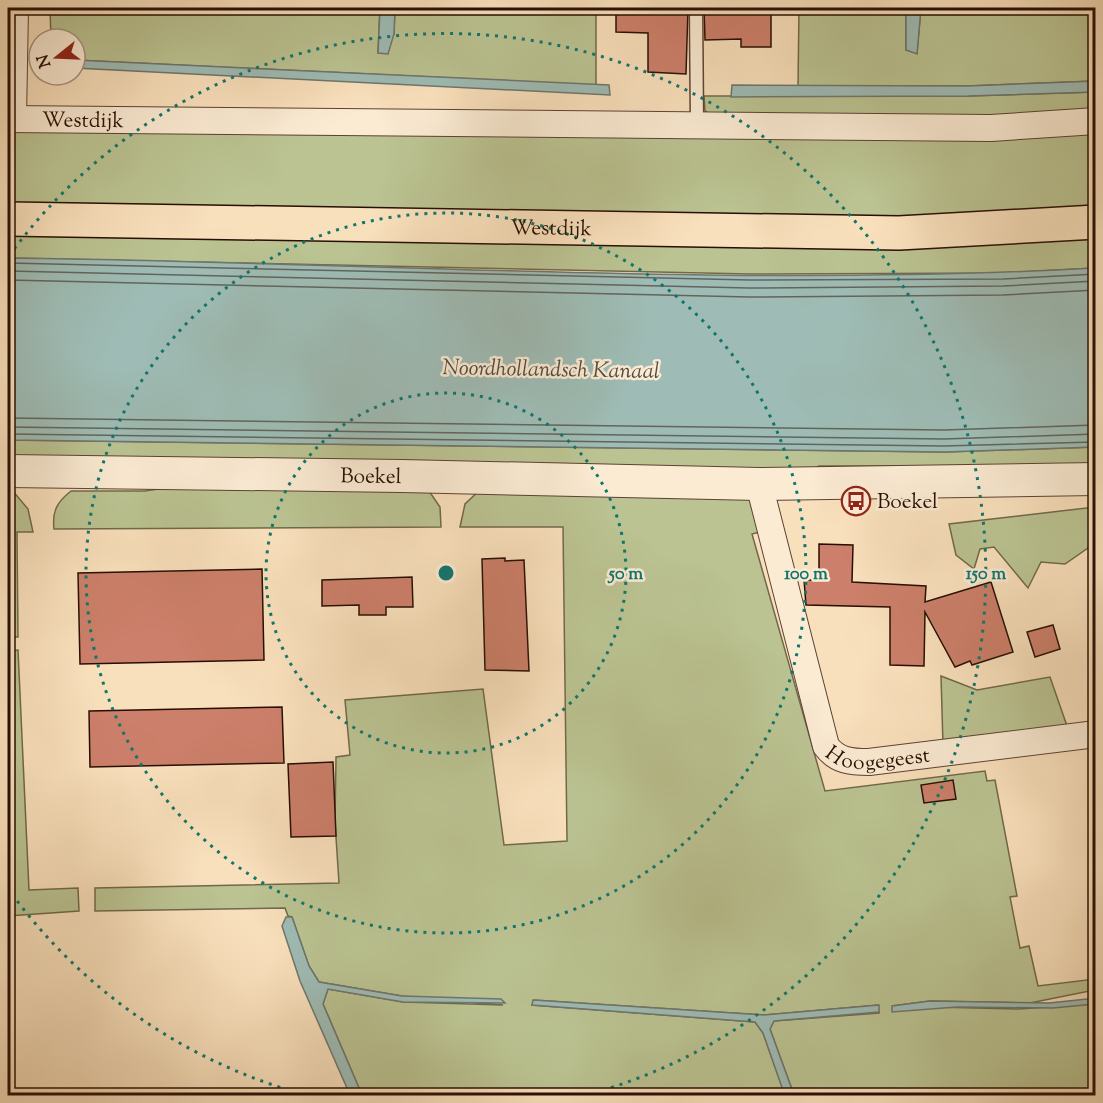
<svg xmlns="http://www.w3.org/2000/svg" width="1103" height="1103" font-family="'Sorts Mill Goudy',serif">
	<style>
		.green { fill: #bbc392; stroke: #71684a; stroke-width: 1.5 }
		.water { fill: #9ebcb5; stroke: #6e766e; stroke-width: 1.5 }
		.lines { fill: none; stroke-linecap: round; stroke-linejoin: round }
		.shore { stroke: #62655c; stroke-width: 1.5 }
		.building { fill: #cc7f6a; stroke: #270e03; stroke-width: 1.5 }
		.service-casing { stroke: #5c4231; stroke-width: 15 }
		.minor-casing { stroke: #5c4231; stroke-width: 28 }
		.tertiary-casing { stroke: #5c4231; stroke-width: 34 }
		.primary-casing { stroke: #270e03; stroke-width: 36 }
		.service { stroke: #fbebd3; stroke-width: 12 }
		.minor { stroke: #fbebd3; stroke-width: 26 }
		.tertiary { stroke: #fbebd3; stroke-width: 32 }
		.primary { stroke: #f9e0bc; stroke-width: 33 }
		.ring { fill: none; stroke: #0f766e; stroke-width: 3; stroke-dasharray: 3 6 }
		.labels { text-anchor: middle; stroke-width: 5; stroke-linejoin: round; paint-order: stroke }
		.street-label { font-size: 21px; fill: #270e03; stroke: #fbebd3 }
		.poi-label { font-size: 21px; fill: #270e03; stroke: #fbebd3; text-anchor: start }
		.water-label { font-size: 22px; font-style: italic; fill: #514b41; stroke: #fbebd3 }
		.centre { fill: #0f766e; stroke: #fbebd3; stroke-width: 3 }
		.ring-label { font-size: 18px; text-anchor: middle; font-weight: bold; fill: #0f766e; stroke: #fbebd3; stroke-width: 5; stroke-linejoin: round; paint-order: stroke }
	</style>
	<rect width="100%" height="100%" fill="#f9e0bc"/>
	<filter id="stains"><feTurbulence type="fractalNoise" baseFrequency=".00333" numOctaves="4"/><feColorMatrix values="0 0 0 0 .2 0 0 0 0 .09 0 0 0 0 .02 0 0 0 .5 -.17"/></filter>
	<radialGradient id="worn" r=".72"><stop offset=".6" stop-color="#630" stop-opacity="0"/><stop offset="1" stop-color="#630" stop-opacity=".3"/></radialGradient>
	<g class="green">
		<polygon points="50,8 380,8 378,52 394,34 395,8 596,8 596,85 75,60 75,39 51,39"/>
		<polygon points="799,8 906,8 906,50 917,53 921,8 1095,8 1095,81 967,86 798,86"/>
		<polygon points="1095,92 1096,114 919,119 715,117 705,111 704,96 968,96"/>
		<polygon points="8,128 1095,133 1095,211 1021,217 607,217 8,205"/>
		<polygon points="8,230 1096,234 1095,268 1003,273 749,274 8,258"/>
		<polygon points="8,440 945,452 1096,447 1095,466 819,466 810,472 8,460"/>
		<path d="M184 485 429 491 440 507 441 527 54 529C52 511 57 502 71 491H145Z"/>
		<polygon points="482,488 742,494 753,501 764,531 752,534 825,791 985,771 987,781 995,780 1017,896 1010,897 1020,948 1029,946 1038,986 1095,979 1095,990 1030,1003 930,1001 892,1006 1018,1009 1095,1004 1095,1095 794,1095 770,1029 774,1021 879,1013 878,1005 764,1015 534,1000 532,1005 755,1022 763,1033 785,1095 362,1095 323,1004 328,989 403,1002 503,1005 402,996 319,982 309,966 292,917 288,916 285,908 95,911 95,888 339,883 335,822 336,757 350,755 345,700 483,689 504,845 567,841 563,527 460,527 465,504"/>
		<polygon points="8,490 12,490 28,509 33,532 17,532 18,637 8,637"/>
		<polygon points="1095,507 1095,543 1065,564 1041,562 1028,588 994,547 980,549 974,569 956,555 949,524"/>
		<polygon points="18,650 29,890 78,888 79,911 8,916 8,651"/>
		<polygon points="941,676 977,690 1050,677 1067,726 943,745"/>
	</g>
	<g class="water">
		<polygon points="380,8 395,8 394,34 388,54 378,53"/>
		<polygon points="906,8 921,8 917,54 906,50"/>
		<polygon points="75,60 609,85 610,95 75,68"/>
		<polygon points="1096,81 1095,92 968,96 731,97 732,85 967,86"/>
		<path d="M8 258C370 262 733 288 1095 268V447L945 452 8 440Z"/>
		<polygon points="286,917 292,917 309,966 319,982 402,996 501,999 505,1003 403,1002 328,989 323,1004 362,1095 350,1095 300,981 282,926"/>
		<polygon points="1096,998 1095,1004 1053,1008 957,1007 892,1012 892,1006 930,1001 1049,1003"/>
		<polygon points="533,1000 764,1015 879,1005 879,1012 774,1021 770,1029 794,1095 785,1096 763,1033 755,1022 532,1005"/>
	</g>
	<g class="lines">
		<g class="shore">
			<polyline points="8,263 749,280 1003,279 1096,274"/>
			<polyline points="8,271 749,288 1003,286 1096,281"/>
			<polyline points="8,280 749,297 1003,295 1096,290"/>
			<polyline points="8,418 944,430 1096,425"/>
			<polyline points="8,427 944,439 1096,434"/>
			<polyline points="8,434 944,446 1096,442"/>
		</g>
	</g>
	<g class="building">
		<polygon points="616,8 688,8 686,74 648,72 648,33 616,32"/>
		<polygon points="704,8 763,8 762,13 771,13 771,47 741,47 741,39 705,40"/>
		<polygon points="819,544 853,545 852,582 926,586 925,602 991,582 1013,652 972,665 970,661 955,667 925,612 924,666 890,665 890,607 806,605 804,580 819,580"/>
		<polygon points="505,558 505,561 524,560 529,671 485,670 482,559"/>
		<polygon points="262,569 264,660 80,664 78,573"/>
		<polygon points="412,577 413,607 386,607 386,615 359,615 359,605 322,606 322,580"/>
		<polygon points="1053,625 1060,649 1035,657 1027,632"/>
		<polygon points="282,707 284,763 90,767 89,711"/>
		<polygon points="333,762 336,836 291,837 288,764"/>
		<polygon points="953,780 956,799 924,803 921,785"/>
	</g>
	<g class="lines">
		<g class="service-casing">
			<polyline id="service" points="696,8 697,124"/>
		</g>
		<g class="minor-casing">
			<g id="minor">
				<path id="s1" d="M8 119 991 128 1096 121"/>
				<polyline points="13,119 15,8"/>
				<path id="s2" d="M759 484 826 746C837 761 851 762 869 762L1096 734"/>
			</g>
		</g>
		<g class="tertiary-casing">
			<g id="tertiary">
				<path id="s3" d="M8 471 402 476 759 484 1096 479"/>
			</g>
		</g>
		<g class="primary-casing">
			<g id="primary">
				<path id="s4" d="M8 219 899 233 1096 222"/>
			</g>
		</g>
		<use href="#service" class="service"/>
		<use href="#minor" class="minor"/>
		<use href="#tertiary" class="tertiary"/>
		<use href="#primary" class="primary"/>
	</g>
	<g class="ring">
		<circle cx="446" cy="573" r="180"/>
		<circle cx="446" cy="573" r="360"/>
		<path d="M306 1095A540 540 0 0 1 9 890M9 256A540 540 0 1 1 586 1095"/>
	</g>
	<defs>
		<g id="bus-ring" transform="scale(1.5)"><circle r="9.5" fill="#fbebd3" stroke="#8f2418" stroke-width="1.5"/><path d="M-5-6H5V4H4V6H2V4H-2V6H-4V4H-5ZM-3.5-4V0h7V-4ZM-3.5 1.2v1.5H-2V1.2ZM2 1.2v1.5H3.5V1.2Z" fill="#8f2418"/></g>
	</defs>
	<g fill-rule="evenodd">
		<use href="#bus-ring" x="856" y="501"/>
	</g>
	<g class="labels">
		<g class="street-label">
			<text dy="7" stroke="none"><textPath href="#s1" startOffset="75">Westdijk</textPath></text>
			<text dy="7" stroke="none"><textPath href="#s4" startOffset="543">Westdijk</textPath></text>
			<text dy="7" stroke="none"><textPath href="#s3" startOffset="363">Boekel</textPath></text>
			<text dy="7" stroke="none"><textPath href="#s2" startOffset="327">Hoogegeest</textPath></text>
		</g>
		<g class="poi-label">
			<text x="877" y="508">Boekel</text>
		</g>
		<g class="water-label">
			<text transform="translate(551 368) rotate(1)" y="8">Noordhollandsch Kanaal</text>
		</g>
	</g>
	<circle cx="446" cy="573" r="9" class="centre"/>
	<g class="ring-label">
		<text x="626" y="579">50 m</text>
		<text x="806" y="579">100 m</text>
		<text x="986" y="579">150 m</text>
	</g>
	<rect width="1103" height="1103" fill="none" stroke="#f9e0bc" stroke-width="30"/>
	<rect x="9" y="9" width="1085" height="1085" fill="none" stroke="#270e03" stroke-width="3"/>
	<rect x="15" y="15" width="1073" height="1073" fill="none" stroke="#270e03" stroke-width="1.5"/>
	<g transform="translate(57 57) rotate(252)"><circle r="28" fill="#fbebd3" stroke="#a69380" stroke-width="1.5"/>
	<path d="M0-4.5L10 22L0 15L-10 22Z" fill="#8f2418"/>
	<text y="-9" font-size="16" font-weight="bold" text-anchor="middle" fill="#270e03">N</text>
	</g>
	<rect width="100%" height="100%" filter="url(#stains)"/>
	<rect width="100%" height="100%" fill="url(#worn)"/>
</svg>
